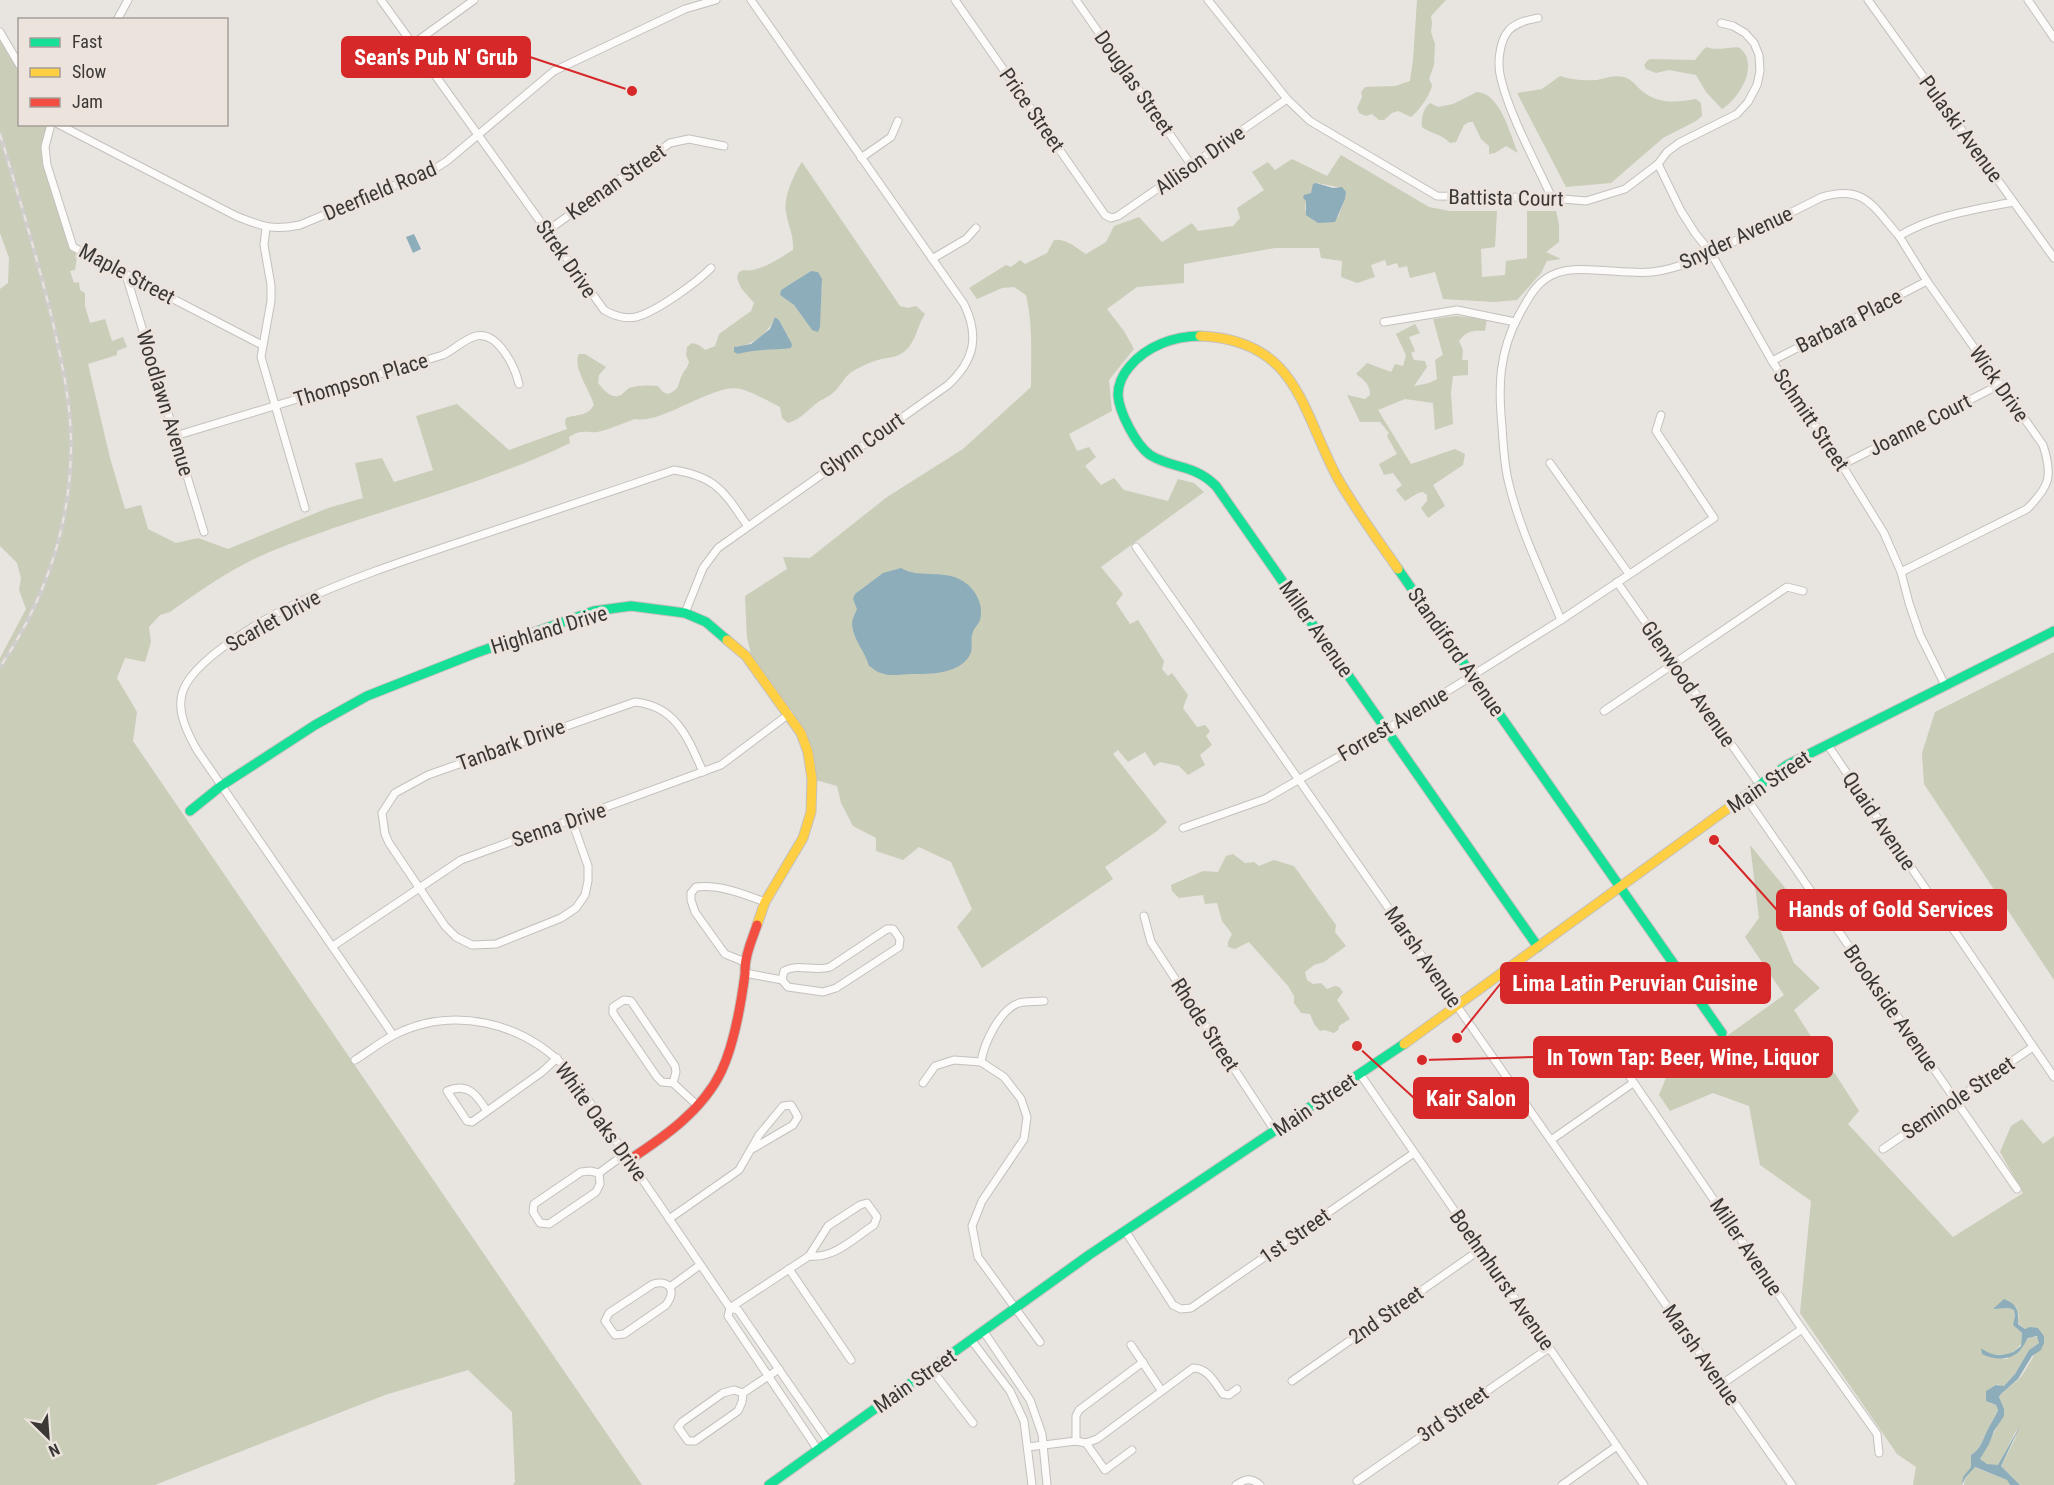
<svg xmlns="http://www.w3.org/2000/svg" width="2054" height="1485" font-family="'Roboto Condensed',sans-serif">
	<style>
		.green { fill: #cacdb8; fill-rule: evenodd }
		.water { fill: #8dadba }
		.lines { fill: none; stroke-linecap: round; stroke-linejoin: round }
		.street-casing { stroke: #c4c0bd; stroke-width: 9 }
		.fast-casing { stroke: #c4c0bd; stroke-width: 11 }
		.slow-casing { stroke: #c4c0bd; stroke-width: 11 }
		.jam-casing { stroke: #c4c0bd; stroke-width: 11 }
		.street { stroke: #fcfbfa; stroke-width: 7 }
		.fast { stroke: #16e098; stroke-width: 9 }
		.slow { stroke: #ffcf43; stroke-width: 9 }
		.jam { stroke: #f24e42; stroke-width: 9 }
		.rail-casing { stroke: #cfcecc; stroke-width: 4.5 }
		.rail { stroke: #ece3dd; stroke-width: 2; stroke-dasharray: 7; stroke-linecap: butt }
		.labels { text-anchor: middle; stroke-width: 6; stroke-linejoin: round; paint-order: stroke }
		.street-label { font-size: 21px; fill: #3a3734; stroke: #ece3dd }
		.leader { fill: none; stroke: #d62828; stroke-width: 2 }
		.callout-dot { fill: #d62828; stroke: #ece3dd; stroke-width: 2 }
		.callout { fill: #d62828; stroke: #d62828; stroke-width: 2 }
		.callout-label { font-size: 22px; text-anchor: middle; font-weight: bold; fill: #fff }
	</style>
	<rect width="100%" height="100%" fill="#e8e4e0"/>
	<g class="green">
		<path d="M1417 0H1446L1431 16 1432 23 1431 32 1435 44 1434 65 1429 79 1432 85C1431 94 1418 112 1411 117L1398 111 1392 113 1384 120H1379L1372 114 1366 116 1359 113 1357 108 1362 97 1361 92 1365 87 1395 86 1410 81 1413 60Z"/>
		<path d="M0 32 19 66 20 124 51 125 45 147 70 242 78 250 75 270 70 271 74 283 79 282 80 290 85 293V306L90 323 105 319 112 341 123 337 127 347 117 351V355L88 364 110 458 125 509 141 505 148 529 176 543 198 538 228 549 328 508 363 498 355 463 382 458 394 482 433 470 416 416 457 404 509 450 567 429 565 423 566 418C576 414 587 417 594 405 590 390 572 367 579 354H585L606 367 599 375 598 383C604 390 611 400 621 395 624 393 626 390 629 388 637 385 649 385 658 386L663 392 668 394C681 388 677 386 682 375 684 370 688 368 689 362L686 355 687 347 692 343 699 345 705 350 715 346 719 334 751 311 754 303 741 288 737 278 739 272 743 270C759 273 780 258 793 250 794 235 788 226 786 212 783 199 794 173 802 162L900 306 908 308 916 306 925 314C917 326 916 342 905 351 897 358 888 357 878 360 870 362 860 367 853 371 845 376 843 382 837 389 832 395 825 398 818 402 808 410 801 419 788 423L782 418 780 407C768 401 754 393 741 389 714 382 662 425 635 419 626 422 605 431 597 432 585 433 582 429 569 437L570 443C475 489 370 511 272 551 235 566 203 589 170 612L160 615 149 627 151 642 145 662 125 658 117 678 137 712 133 741 642 1485H513L515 1482 512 1412 468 1370 385 1395 155 1485H0V658L26 609 19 590 21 578 17 563 0 546V289L8 283 9 258 0 233ZM811 271 822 279 819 330H812L794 305 780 295 781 290ZM775 317 779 320 792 344C780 351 766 348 753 350 748 351 743 353 738 354L736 346C752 347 770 331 775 317Z"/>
		<path d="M1707 47C1718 52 1736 45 1740 48 1760 65 1739 99 1722 109L1706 92 1696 75 1669 70 1656 73 1646 69 1644 65 1648 60 1651 59 1695 60 1704 49Z"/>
		<path d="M1560 76C1572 80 1584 81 1597 80 1607 78 1614 75 1624 77 1633 80 1636 86 1642 91 1659 105 1677 102 1696 99L1701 103 1702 116 1696 121 1663 138 1611 183 1566 187 1517 93 1542 89Z"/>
		<path d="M1477 92C1500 93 1510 134 1518 153L1506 146 1495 153 1489 154V146L1481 139 1473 122H1469L1464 125 1456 142 1450 143C1442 134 1431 134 1422 127 1421 119 1423 108 1430 103L1438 107 1453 104Z"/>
		<path d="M1341 155 1429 207 1450 211H1497L1495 247 1481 249 1482 277 1505 275 1506 261 1527 258V211H1556L1559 224V242L1546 252 1561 259 1547 261 1541 273 1517 300 1494 302 1443 299 1435 272 1410 278 1407 266 1399 268 1397 263 1387 266 1385 260 1371 265 1375 277 1357 283 1341 277 1342 261 1321 258 1319 248H1275L1184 264V283L1137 287 1107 309 1124 331 1134 349 1109 380 1112 411 1069 434 1077 451 1089 447 1096 457 1085 466 1101 485 1114 478 1124 490 1168 501 1178 479 1194 483 1204 492 1101 567 1123 594 1116 603 1130 624 1138 620 1164 661 1162 669 1168 676 1172 673 1188 695 1183 708 1197 727 1205 725 1210 731 1206 736 1212 745 1200 755 1205 765 1188 775 1179 766 1160 762 1154 766 1145 752 1128 762 1118 750 1113 754 1167 822 1157 831 1105 867 1113 879 982 968 957 927 972 909 951 862 919 847 903 860 876 851V838L853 826 841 803 837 786 812 779 808 752 754 666 747 638 745 596 787 569 783 557 810 558 887 497 963 449 1031 387C1031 356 1033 325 1026 295L1014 287 1002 288 977 299 969 288 1006 265 1011 267 1020 260 1025 264 1047 253 1054 240C1066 238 1076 248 1086 254L1106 242 1114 226 1139 217 1162 242 1192 223 1198 231 1233 226 1240 218 1237 208 1264 190 1252 172 1268 162 1275 170 1292 159 1327 176ZM1317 183 1338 187 1345 199 1338 217 1305 210 1306 201Z"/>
		<path d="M1456 316 1487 319 1485 331C1473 330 1466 331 1459 341L1463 350 1462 360H1468V375L1453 376 1451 393 1453 424 1435 430 1433 403 1405 399 1378 410 1411 464 1455 449 1465 454 1463 465 1433 485 1445 506 1428 518 1421 508 1427 501V495L1423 492 1418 493 1405 501 1396 490 1402 485 1393 473 1384 475 1379 464 1397 454 1387 436 1389 433 1380 422H1360L1347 395 1365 399 1370 395C1370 384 1364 380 1356 374L1367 363 1391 372 1395 364 1403 366 1406 355 1396 334 1415 324 1420 333 1409 337 1415 351 1411 353 1414 360 1425 361 1427 367 1414 386 1429 383 1437 379 1435 360 1443 355 1433 319Z"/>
		<polygon points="2054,652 2054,980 1924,784 1922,753 1935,712"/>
		<path d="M1750 845 1795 900 1778 925 1794 963 1820 988 1794 1010 1859 1111 1848 1124 1953 1237 2023 1193 2000 1152 2011 1126 2022 1119 2043 1144 2054 1136V1485H2020L2001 1466 2015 1439 2017 1429 1998 1466 1987 1464 1980 1460C1987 1443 1999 1428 2004 1409L1999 1398C2004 1389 2013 1385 2020 1378 2029 1365 2037 1350 2044 1336L2038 1328 2025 1329 2018 1323 2019 1316 2016 1306 1995 1309 2009 1308 2014 1310 2016 1328 2022 1333 2021 1346 2008 1355 1988 1354 1986 1356 2007 1359C2016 1351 2028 1332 2039 1338V1343L2029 1350 2015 1374 2004 1386 2002 1387 1998 1384 1988 1390 1990 1403 1996 1405 1998 1409C1996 1416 1992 1421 1989 1427 1983 1438 1982 1447 1971 1455V1467L1964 1477 1962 1485H1913L1916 1467 1897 1454 1800 1313 1811 1201 1760 1165 1749 1106 1713 1093 1670 1111 1659 1095 1672 1063H1689L1784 995 1745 937 1759 918Z"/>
		<polygon points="1233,854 1245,863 1254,862 1259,866 1274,860 1294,866 1336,925 1335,932 1346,946 1324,962 1314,965 1305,972 1307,980 1313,984 1321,983 1327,989 1335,986 1339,987 1343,992 1337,1000 1350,1019 1339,1026 1338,1030 1334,1033 1324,1030 1320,1031 1314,1024 1310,1014 1301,1013 1294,1003 1294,996 1288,986 1249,942 1235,949 1228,947 1228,942 1232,934 1222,921 1217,903 1205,904 1203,895 1179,898 1172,891 1171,885 1203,871 1218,872 1226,856"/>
		<polygon points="1974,1467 2007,1480 2010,1485 1964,1485 1965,1478"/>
	</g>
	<g class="water">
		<polygon points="1316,183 1333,188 1342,187 1346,192 1345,199 1335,222 1318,223 1306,215 1306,201 1303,198 1304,195 1311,193 1313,184"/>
		<polygon points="414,234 421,249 413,253 406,237"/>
		<polygon points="811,271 818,272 822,279 820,327 818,332 812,330 794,305 780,295 781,290"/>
		<path d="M775 317 779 320 792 344 791 348C775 350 755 349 738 354L734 352V347L751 344 770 329Z"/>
		<path d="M901 568C921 580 947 567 967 584 977 592 984 607 980 620 978 625 974 628 973 632 969 641 975 649 968 658 956 674 930 674 912 674 901 674 892 677 881 673 876 672 873 668 869 666 865 651 853 640 852 624 852 619 855 614 857 609L853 599 855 594 883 573Z"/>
		<path d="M2004 1299C2017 1304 2019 1310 2018 1324L2025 1329 2030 1327 2038 1328 2044 1336V1343L2041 1350 2032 1356 2018 1379 2002 1393 1999 1397 2004 1409V1416L1994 1431 1989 1444 1980 1459 1987 1464 1998 1465 2020 1426 2001 1466 2020 1485H2010L2007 1480 1975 1467 1965 1478 1962 1485 1963 1477 1971 1467V1455C1982 1448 1983 1438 1989 1427 1992 1421 1996 1416 1998 1410L1996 1405 1986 1401V1391L1996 1385 2004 1386 2015 1374 2029 1350 2039 1343 2037 1336 2028 1338C2026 1340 2025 1344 2023 1346 2015 1361 1995 1361 1982 1354L1981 1348C1993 1358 2010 1357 2021 1346L2022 1333 2013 1325 2015 1316 2014 1310 2009 1308 1993 1309Z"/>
	</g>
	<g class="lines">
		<g class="street-casing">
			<g id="street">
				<path d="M381 0 604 310C614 316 625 319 636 317 656 312 696 283 711 268"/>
				<polyline points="955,0 1105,215 1111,218 1118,216 1287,99"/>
				<polyline points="1076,0 1192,166"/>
				<polyline points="1208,0 1287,99 1310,121 1437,196 1552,198 1586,201 1625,189 1658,164 1667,152 1679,143 1737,114 1748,102 1757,85 1760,71 1759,55 1754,43 1745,33 1733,26 1721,23"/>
				<polyline points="1868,0 2054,258"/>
				<polyline points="2028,0 2054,38"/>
				<path d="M1538 18C1528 20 1517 22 1509 30 1499 41 1497 65 1501 79 1510 116 1536 163 1552 198"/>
				<polyline points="117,20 128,0"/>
				<polyline points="0,32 20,66"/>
				<polyline points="413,44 474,0"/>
				<polyline points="51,124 45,147 47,165 73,247 262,345"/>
				<path d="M58 124 236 216C261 226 272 231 300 225L436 168 447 161 554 71 685 9 716 0"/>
				<polyline points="861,158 891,137 898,121"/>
				<polyline points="1658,164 1681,211 1695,233 1711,253 1772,361 1842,465 1884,533 1901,572 1909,603 1920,635 1945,685"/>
				<polyline points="266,228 264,245 271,285 271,301 261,357 305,508"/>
				<polyline points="547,231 670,143 689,139 724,146"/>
				<path d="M1899 236 1927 281 2043 445C2053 476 2050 486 2027 509L1901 572"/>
				<polyline points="932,259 966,239 976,228"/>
				<polyline points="126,275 204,532"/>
				<polyline points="1384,322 1457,310 1515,322"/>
				<polyline points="1772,361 1927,281"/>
				<path d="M175 436 443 355C454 350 464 339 476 336 498 331 515 367 519 384"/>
				<polyline points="1550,463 1629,574"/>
				<polyline points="1842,465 1999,385"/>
				<polyline points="1136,547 1792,1485"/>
				<polyline points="1617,582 1760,785"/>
				<path d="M685 613 703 568 718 548 948 385C974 361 980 337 964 304L751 0"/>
				<path d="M1561 620C1542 574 1519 528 1508 480 1504 462 1503 443 1502 426 1498 386 1499 352 1519 315 1529 297 1537 280 1557 273 1579 264 1625 275 1652 272 1685 268 1715 251 1745 236 1770 223 1796 210 1822 197 1865 184 1873 207 1899 236 1934 215 1973 210 2013 202"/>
				<polyline points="1604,711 1787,587 1803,591"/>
				<polyline points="1827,744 2054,1077"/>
				<polyline points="1745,796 2017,1189"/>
				<path d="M572 821 588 866V881L585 895 576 908 561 918 496 944 472 945 456 937 445 926 389 843 385 834 382 813 395 793 428 775 635 702C676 706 688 738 703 772"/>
				<polyline points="1183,828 1265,799 1387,729 1561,620 1714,518 1656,431 1661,415"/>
				<polyline points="1144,916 1151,942 1275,1131"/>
				<polyline points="333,946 461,860 721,765 789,714"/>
				<path d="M745 962 725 954 695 912 691 900V893L696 887C719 884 744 894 765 902"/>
				<path d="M745 973 782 980 788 987 823 992 836 988 899 947 900 939 893 929H887L830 967C815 972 797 963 784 971L782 980"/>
				<path d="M393 1035 197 750C188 734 177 713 182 694 190 661 264 619 293 605 348 579 406 560 463 541 534 517 604 494 674 470 717 477 724 492 747 525"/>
				<polyline points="1606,1042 1802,1329 1877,1434 1879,1453"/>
				<path d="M355 1060C368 1052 380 1042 394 1035 453 1005 522 1022 567 1069L730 1308 809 1256 828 1226 860 1205 867 1203 877 1217 874 1225C854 1238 834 1259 809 1256"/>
				<path d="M981 1062C984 1043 1000 1009 1019 1003 1027 1001 1036 1002 1044 1001"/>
				<polyline points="1360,1074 1644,1485"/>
				<polyline points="673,1083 662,1082 657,1077 613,1013 613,1007 624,1000 631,1001 675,1066 676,1072 673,1083 698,1106"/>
				<polyline points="923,1083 935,1066 954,1060 981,1062 1004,1077 1021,1099 1027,1117 1024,1139 982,1201 972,1226 978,1257 1040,1342"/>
				<path d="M487 1111C477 1095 468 1082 447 1091L467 1121 472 1122 542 1072 557 1058"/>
				<polyline points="1551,1140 1633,1083"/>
				<polyline points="1883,1149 2033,1047"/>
				<polyline points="599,1173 600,1184 596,1192 549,1224 540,1223 533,1212 534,1204 581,1172 590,1171 599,1173 625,1154"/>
				<polyline points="669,1219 739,1170 759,1135 783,1106 791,1105 798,1117 793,1125 754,1148"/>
				<polyline points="1126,1232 1173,1305 1181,1309 1191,1308 1414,1153"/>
				<polyline points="789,1269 851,1360"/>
				<path d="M670 1287C665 1282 660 1282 653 1284L609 1313 605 1321 615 1335 624 1334 666 1305C670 1299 673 1294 670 1287L700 1265"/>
				<polyline points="984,1332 1030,1400 1042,1434 1047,1485"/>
				<polyline points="972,1341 1010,1391 1024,1421 1032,1485"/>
				<polyline points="1131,1345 1161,1390"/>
				<polyline points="932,1370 973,1423"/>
				<polyline points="1292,1381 1481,1249"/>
				<polyline points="1722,1384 1802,1329"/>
				<polyline points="743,1393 734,1390 723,1393 682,1422 678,1427 688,1441 695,1441 738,1411 742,1402 743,1393 779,1369"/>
				<polyline points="1076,1441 1076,1416 1079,1410 1143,1362"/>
				<polyline points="1086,1443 1105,1470 1132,1450"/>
				<path d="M1028 1447 1076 1441 1086 1443 1097 1439 1193 1368C1208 1368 1215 1383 1223 1394L1229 1395 1237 1389"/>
				<polyline points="818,1450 728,1316 730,1308 738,1310 829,1442"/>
				<polyline points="1357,1481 1549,1348"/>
				<path d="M1236 1485C1245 1479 1251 1477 1260 1485"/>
				<polyline points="1562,1485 1617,1446"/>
			</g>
		</g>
		<g class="fast-casing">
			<g id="fast">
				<path d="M1200 336C1174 336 1147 346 1130 366 1123 374 1118 384 1118 395 1119 412 1136 445 1150 455 1173 469 1194 464 1216 486L1538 947"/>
				<polyline points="1398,569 1722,1033"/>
				<polyline points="1738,801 1787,765 2054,631"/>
				<polyline points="190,811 221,786 315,725 367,696 476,653 594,611 631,606 685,613 706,622 727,640"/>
				<polyline points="769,1485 1089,1255 1404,1044"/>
			</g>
		</g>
		<g class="slow-casing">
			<g id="slow">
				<path d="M1200 336C1297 340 1301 409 1337 477 1355 509 1377 539 1398 569"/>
				<polyline points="727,640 746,656 801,733 808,752 812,779 811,812 803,838 765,902 757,925"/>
				<polyline points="1404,1044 1738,801"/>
			</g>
		</g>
		<g class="jam-casing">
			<path id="jam" d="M629 1160C664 1137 702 1111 721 1072 734 1045 741 1004 745 974 745 969 745 965 746 960 748 948 753 937 757 925"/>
		</g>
		<use href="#street" class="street"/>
		<use href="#fast" class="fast"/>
		<use href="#slow" class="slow"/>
		<use href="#jam" class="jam"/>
		<g class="rail-casing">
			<path id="rail" d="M0 134C19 197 38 260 53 323 62 363 71 403 71 445 71 525 45 600 0 667"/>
		</g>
		<use href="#rail" class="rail"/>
	</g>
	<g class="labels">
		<g class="street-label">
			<text transform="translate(1134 83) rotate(55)" y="7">Douglas Street</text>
			<text transform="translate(1032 110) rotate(55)" y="7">Price Street</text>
			<text transform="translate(1961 129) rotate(54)" y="7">Pulaski Avenue</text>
			<text transform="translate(1200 160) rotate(-35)" y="7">Allison Drive</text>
			<text transform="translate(616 182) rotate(-35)" y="7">Keenan Street</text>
			<text transform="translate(380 191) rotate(-23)" y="7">Deerfield Road</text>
			<text transform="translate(1506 198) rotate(1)" y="7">Battista Court</text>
			<text transform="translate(1736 238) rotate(-25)" y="7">Snyder Avenue</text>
			<text transform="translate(566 259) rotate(55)" y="7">Strek Drive</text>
			<text transform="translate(127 274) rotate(28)" y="7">Maple Street</text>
			<text transform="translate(1849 321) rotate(-27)" y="7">Barbara Place</text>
			<text transform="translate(361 380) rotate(-17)" y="7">Thompson Place</text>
			<text transform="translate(1999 384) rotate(55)" y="7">Wick Drive</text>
			<text transform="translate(165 403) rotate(73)" y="7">Woodlawn Avenue</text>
			<text transform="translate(1811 420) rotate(56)" y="7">Schmitt Street</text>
			<text transform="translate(1920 425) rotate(-27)" y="7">Joanne Court</text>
			<text transform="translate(862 445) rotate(-35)" y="7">Glynn Court</text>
			<text transform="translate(273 621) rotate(-29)" y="7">Scarlet Drive</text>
			<text transform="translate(1316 629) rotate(55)" y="7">Miller Avenue</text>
			<text transform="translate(549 630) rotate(-17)" y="7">Highland Drive</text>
			<text transform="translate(1456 652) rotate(55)" y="7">Standiford Avenue</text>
			<text transform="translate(1688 684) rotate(55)" y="7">Glenwood Avenue</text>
			<text transform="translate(1393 724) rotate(-31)" y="7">Forrest Avenue</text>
			<text transform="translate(511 745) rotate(-20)" y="7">Tanbark Drive</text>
			<text transform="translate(1769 782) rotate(-34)" y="7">Main Street</text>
			<text transform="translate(1879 821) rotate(56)" y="7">Quaid Avenue</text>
			<text transform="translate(559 825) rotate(-19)" y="7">Senna Drive</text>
			<text transform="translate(1423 957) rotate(55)" y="7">Marsh Avenue</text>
			<text transform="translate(1891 1008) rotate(55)" y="7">Brookside Avenue</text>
			<text transform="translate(1205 1025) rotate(57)" y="7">Rhode Street</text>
			<text transform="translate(1958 1098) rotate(-34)" y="7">Seminole Street</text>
			<text transform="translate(1315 1105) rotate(-34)" y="7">Main Street</text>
			<text transform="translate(601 1122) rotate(54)" y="7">White Oaks Drive</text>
			<text transform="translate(1295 1236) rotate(-35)" y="7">1st Street</text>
			<text transform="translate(1746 1247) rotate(56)" y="7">Miller Avenue</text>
			<text transform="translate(1502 1280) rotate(55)" y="7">Boehmhurst Avenue</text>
			<text transform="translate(1386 1315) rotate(-35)" y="7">2nd Street</text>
			<text transform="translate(1701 1355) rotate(55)" y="7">Marsh Avenue</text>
			<text transform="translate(915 1381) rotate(-35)" y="7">Main Street</text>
			<text transform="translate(1453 1414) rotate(-35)" y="7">3rd Street</text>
		</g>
	</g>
	<path class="leader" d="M632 91L530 57M1714 840L1777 910M1457 1038L1501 983M1422 1060L1534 1057M1357 1046L1414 1098"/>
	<g class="callout-dot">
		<circle cx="632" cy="91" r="6"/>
		<circle cx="1714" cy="840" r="6"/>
		<circle cx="1457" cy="1038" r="6"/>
		<circle cx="1422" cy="1060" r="6"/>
		<circle cx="1357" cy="1046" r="6"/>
	</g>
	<g class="callout">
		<rect x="342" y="37" width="188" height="40" rx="6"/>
		<rect x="1777" y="890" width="229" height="40" rx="6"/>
		<rect x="1501" y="963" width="269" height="40" rx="6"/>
		<rect x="1534" y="1037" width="298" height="40" rx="6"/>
		<rect x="1414" y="1078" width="114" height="40" rx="6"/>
	</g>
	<g class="callout-label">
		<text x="436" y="65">Sean's Pub N' Grub</text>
		<text x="1891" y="917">Hands of Gold Services</text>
		<text x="1635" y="991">Lima Latin Peruvian Cuisine</text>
		<text x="1683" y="1065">In Town Tap: Beer, Wine, Liquor</text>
		<text x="1471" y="1106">Kair Salon</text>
	</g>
	<rect x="18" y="18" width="210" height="108" fill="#ece3dd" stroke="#a59e99" stroke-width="1.5"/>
	<rect x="30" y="38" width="30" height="9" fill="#16e098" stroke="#a59e99" stroke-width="1.5"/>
	<text x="72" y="48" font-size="18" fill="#3a3734">Fast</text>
	<rect x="30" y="68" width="30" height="9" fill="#ffcf43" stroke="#a59e99" stroke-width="1.5"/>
	<text x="72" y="78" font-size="18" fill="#3a3734">Slow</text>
	<rect x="30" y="98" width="30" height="9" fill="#f24e42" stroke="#a59e99" stroke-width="1.5"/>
	<text x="72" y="108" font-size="18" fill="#3a3734">Jam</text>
	<g transform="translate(48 1437) rotate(155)" stroke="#ece3dd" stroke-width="4.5" paint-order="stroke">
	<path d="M0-4.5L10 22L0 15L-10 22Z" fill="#3a3734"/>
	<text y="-9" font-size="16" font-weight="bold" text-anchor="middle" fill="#3a3734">N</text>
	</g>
</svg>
